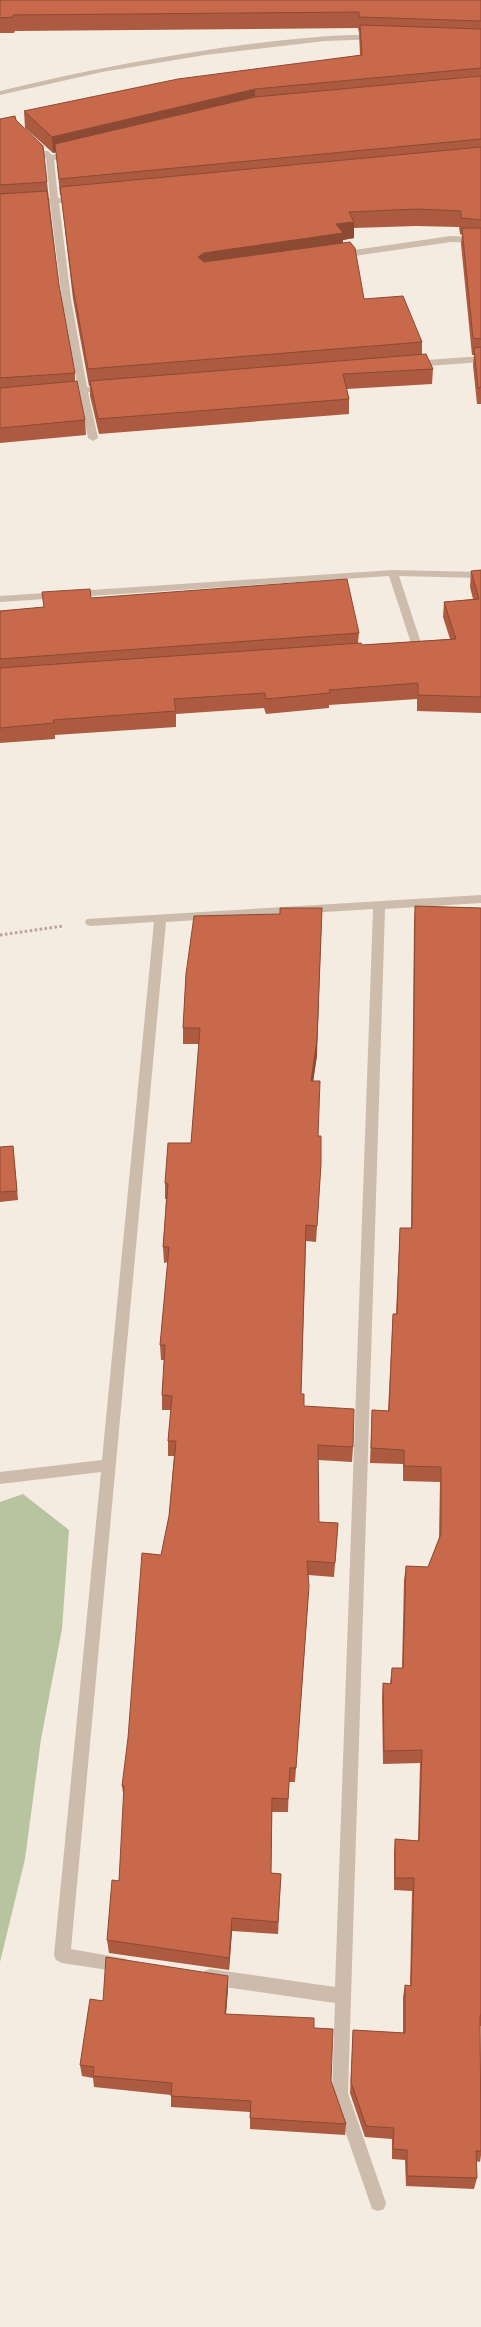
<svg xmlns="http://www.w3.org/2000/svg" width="481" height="2327" font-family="'Fira Sans Condensed',sans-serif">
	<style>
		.green { fill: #b8c4a0 }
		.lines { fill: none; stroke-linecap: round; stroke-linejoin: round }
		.path { stroke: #b9a596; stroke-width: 3; stroke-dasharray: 2.5 2.5; stroke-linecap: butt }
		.minor { fill: #cdbbac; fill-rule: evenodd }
		.wall { fill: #ac5a40 }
		.shaded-wall { fill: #8c4a34 }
		.building { fill: #c8694b; stroke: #8c4a34 }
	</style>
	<rect width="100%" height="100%" fill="#f4ebe1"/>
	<polygon class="green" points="23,1494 69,1530 62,1629 41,1739 25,1859 0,1962 0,1502"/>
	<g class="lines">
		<polyline class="path" points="0,935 63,926"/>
		<g class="minor">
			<path d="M376 35H379V39L325 41 205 55 102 72 0 95V91C85 70 171 54 258 43 297 39 337 34 376 35Z"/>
			<polygon points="42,151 48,151 52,155 72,151 76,153 54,160 58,198 78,196 82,199 78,202 59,203 71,299 87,387 107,385 112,388 107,391 88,392 98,438 93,441 88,438 79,393 62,395 57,392 62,389 78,388 62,299 50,203 0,207 0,201 50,198 46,159 41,153"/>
			<polygon points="451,236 481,237 481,243 451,242 340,258 336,255 340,252"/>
			<polygon points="481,356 481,362 414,367 409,364 414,361"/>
			<path d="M393 570 481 572V578L399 576 423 649C419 654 407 654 403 649L404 647 412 646 389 576 0 602V596Z"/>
			<polygon points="481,895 481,903 385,909 348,2093 386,2203 384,2209 378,2211 372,2209 370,2203 332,2093 335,2003 210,1985 204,1983 202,1977 204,1971 210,1969 335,1987 373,909 166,922 71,1949 127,1959 129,1964 127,1969 121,1972 62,1963 56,1960 54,1955 101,1472 0,1484 0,1472 102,1460 154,922 91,926 87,925 85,922 87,919"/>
		</g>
	</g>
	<g class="wall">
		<polygon points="0,0 481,0 481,404 477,404 473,365 474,355 472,355 461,244 462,235 460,234 459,227 416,226 354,228 354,238 343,240 343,243 364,299 422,342 422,354 433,369 432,384 347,389 349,399 349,414 99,434 90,396 90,386 89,386 73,299 61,195 60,195 56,152 53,153 25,128 24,111 360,55 359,33 358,28 15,31 14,33 0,33"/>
		<polygon points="0,119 16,120 47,182 59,285 75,373 75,381 85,420 86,435 0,443"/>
		<polygon points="481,570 481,713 417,711 417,699 329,705 329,708 266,714 264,708 176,714 176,727 55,735 55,739 0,743 0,611 44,607 42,592 91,598 359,633 358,643 362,645 450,639 443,617 444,602 473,599 470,587 471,571"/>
		<polygon points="415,906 481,908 481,2026 480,2026 481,2155 480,2162 476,2161 477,2178 474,2189 406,2186 405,2160 392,2159 392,2139 365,2137 350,2093 353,2030 403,2033 403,1997 405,1985 410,1986 412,1891 394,1890 394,1852 395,1839 418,1841 420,1763 383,1764 382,1697 383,1683 390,1684 392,1668 402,1668 404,1580 406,1566 428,1567 439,1538 440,1482 403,1481 403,1464 370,1463 372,1410 388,1411 393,1314 396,1314 400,1228 411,1228 414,922"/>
		<polygon points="186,974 317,1055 313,1081 321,1164 320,1180 316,1242 306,1241 301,1394 304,1406 353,1447 352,1462 318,1460 319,1522 338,1523 334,1577 308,1575 308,1600 295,1782 289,1782 288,1812 272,1812 271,1873 281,1874 278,1934 232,1931 229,1970 109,1953 107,1940 119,1881 124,1799 122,1786 161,1555 169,1516 174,1456 168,1456 168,1441 171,1410 162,1410 162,1395 164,1360 161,1360 160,1345 168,1262 164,1263 163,1247 166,1199 165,1199 165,1183 191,1143 199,1044 183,1044 183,1028"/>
		<polygon points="13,1146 18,1200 0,1202 0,1147"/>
		<polygon points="228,1988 226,2014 314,2028 331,2081 346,2124 345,2135 250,2129 250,2112 171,2107 171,2095 94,2087 93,2078 82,2076 80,2065 103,2001"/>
	</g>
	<g class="shaded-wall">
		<polygon points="255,89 255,105 53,153 52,137"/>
		<polygon points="354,222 354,238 343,240 343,249 198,274 198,257 204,253 336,224"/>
		<polygon points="322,908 317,1055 311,1097 311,1081"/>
		<polygon points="232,1918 232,1931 229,1970 229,1958"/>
		<polygon points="228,1976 228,1988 225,2026 225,2014"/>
	</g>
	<g class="building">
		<polygon points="0,0 481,0 481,21 359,17 359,12 13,15 13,17 0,18"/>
		<polygon points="360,25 481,29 481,68 255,89 52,137 24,111 178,79 362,55"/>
		<polygon points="481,76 481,139 59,179 55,144 255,97"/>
		<polygon points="15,116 16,120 43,146 47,182 0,185 0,119"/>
		<polygon points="481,147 481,220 461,218 461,211 417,209 349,212 354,222 336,224 343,233 204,253 198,257 204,262 350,242 355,248 364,299 403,296 422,342 88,369 72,282 60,187"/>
		<polygon points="47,191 59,285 75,373 0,378 0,194"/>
		<polygon points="462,228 481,228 481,339 473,338"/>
		<polygon points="481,347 481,387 478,388 474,348"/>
		<polygon points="426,354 433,369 343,374 349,399 98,419 90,381"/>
		<polygon points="77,381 85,420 0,428 0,388"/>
		<polygon points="481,570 481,697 418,695 418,683 329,690 330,693 266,699 265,693 174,699 176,711 53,720 54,723 0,728 0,668 361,643 362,645 456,639 444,602 479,599 471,571"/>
		<polygon points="347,579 359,633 0,659 0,611 44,607 42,592 90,589 91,598"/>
		<polygon points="415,906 481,908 481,2015 480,2015 481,2151 476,2151 477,2178 407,2176 407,2150 393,2149 394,2128 366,2126 351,2082 353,2030 405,2033 405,1985 411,1986 414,1878 395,1878 395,1839 419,1841 422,1750 384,1751 383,1683 391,1684 392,1668 403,1668 406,1566 428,1567 441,1534 441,1467 404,1466 404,1450 371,1448 372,1410 389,1411 393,1314 397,1314 400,1228 412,1228"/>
		<polygon points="280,908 322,908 317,1040 311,1081 320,1081 318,1136 321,1136 321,1164 317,1226 306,1225 301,1394 304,1394 304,1406 354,1409 353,1447 318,1445 319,1522 338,1523 335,1563 307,1561 309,1586 296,1768 290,1768 288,1799 272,1798 271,1873 281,1874 278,1922 232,1918 229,1958 107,1940 112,1880 119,1881 124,1786 122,1786 128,1738 142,1553 161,1555 169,1516 176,1441 168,1441 172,1396 162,1395 165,1345 160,1345 169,1247 163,1247 168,1184 165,1183 168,1143 191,1143 200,1028 183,1028 186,974 194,916 280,914"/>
		<polygon points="13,1146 17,1191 0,1192 0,1147"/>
		<polygon points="106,1957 228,1976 225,2014 314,2018 314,2028 333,2029 331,2081 346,2124 250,2118 251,2101 171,2096 172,2083 93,2076 94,2067 80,2065 90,1999 103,2001"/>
	</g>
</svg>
